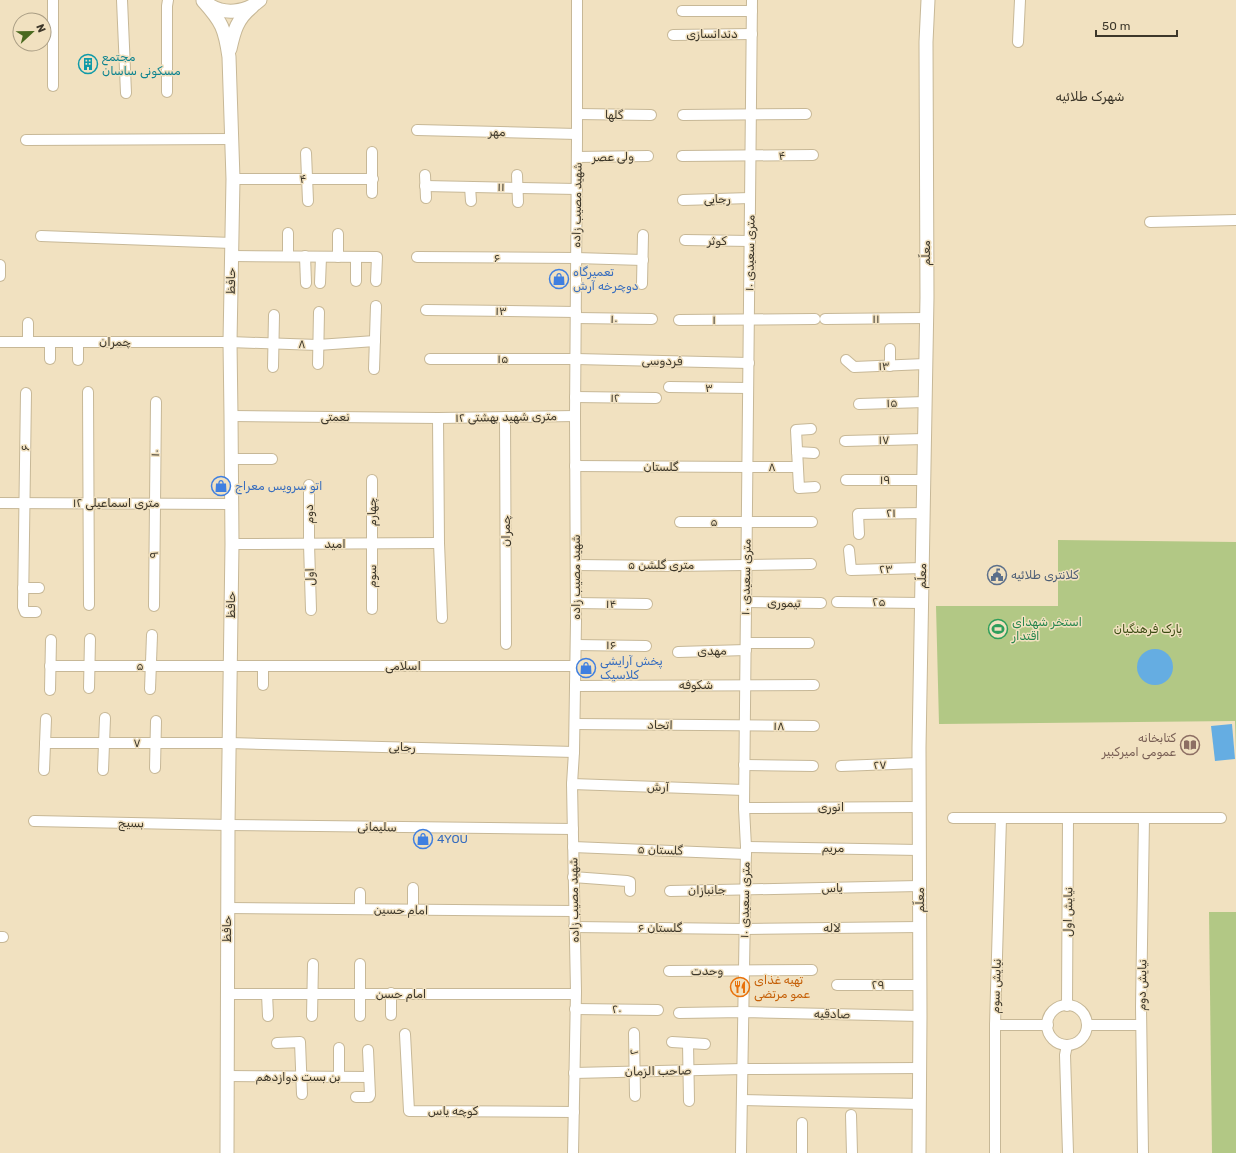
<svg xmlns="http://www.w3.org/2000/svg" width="1236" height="1153" font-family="Rubik,'Noto Naskh Arabic',sans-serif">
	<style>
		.green { fill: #b2c885 }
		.water { fill: #65ade2 }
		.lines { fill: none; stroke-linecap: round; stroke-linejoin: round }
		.minor-casing { stroke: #c7b897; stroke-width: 12 }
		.tertiary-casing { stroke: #c7b897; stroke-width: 15 }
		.minor { stroke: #fff; stroke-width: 10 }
		.tertiary { stroke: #fff; stroke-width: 13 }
		.labels { text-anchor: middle; stroke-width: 3; stroke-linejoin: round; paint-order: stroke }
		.street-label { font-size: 12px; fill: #3d372a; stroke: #f1e1c0 }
		.culture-label { font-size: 12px; fill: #0d838f; stroke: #f1e1c0; text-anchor: start }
		.shop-label { font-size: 12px; fill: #366cbe; stroke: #f1e1c0; text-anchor: start }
		.service-label { font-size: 12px; fill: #4e5e75; stroke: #f1e1c0; text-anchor: start }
		.leisure-label { font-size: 12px; fill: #27864d; stroke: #f1e1c0; text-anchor: start }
		.park-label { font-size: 12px; fill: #3c4c13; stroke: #f1e1c0 }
		.education-label { font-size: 12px; fill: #785e54; stroke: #f1e1c0; text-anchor: end }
		.food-label { font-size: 12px; fill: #c56008; stroke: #f1e1c0; text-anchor: start }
		.neighbourhood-label { font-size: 13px; fill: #3d372a; stroke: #f1e1c0 }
	</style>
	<rect width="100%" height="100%" fill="#f1e1c0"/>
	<g class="green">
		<polygon points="1058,540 1236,542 1236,753 1235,721 939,724 936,606 1058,606"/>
		<polygon points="1209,912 1236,912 1236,1153 1212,1153"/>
	</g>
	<g class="water">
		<circle cx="1155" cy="667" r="18"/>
		<polygon points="1232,724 1235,759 1215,761 1211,726"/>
	</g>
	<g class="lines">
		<g class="minor-casing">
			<g id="minor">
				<polyline points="122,0 126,93"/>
				<polyline points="682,11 752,11"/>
				<polyline points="673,35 752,34"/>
				<polyline points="1018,42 1020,0"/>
				<polyline points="53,86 53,0"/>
				<polyline points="167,92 167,6 168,0"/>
				<polyline points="577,114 651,115"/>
				<polyline points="683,115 806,114"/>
				<polyline points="417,130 577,134"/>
				<polyline points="26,140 232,139"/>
				<polyline points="372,152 372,193"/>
				<polyline points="306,153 308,201"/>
				<polyline points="682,156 813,155"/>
				<polyline points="577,157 648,156"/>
				<polyline points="425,175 426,198"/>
				<polyline points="517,175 518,202"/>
				<polyline points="233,179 373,179"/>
				<polyline points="425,186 577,189"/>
				<polyline points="470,187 471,201"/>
				<polyline points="683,200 750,198"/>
				<polyline points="1150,222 1236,220"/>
				<polyline points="338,234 338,257"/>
				<polyline points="41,236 232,243"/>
				<polyline points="685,240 750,241"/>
				<polyline points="232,256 377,257 376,281"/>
				<polyline points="288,256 288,233"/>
				<polyline points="305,256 306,283"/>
				<polyline points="356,257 356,281"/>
				<polyline points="417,257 576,258 643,260"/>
				<polyline points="0,265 0,276"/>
				<polyline points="320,283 321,257"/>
				<polyline points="642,284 643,235"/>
				<polyline points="426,310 576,312"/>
				<polyline points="576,318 652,319"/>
				<polyline points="825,319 926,318"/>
				<polyline points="679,320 815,319"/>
				<polyline points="28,323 28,342"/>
				<polyline points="0,342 230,342 318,345 375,341"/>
				<polyline points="890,349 890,366"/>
				<polyline points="50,359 50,342"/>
				<polyline points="430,359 576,359 749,363"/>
				<polyline points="78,360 78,342"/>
				<polyline points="846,360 854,367 925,364"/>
				<polyline points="318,364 319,312"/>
				<polyline points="273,367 274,315"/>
				<polyline points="374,369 376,306"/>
				<polyline points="669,387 748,388"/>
				<polyline points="88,392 89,605"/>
				<polyline points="26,393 23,607 25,612 36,612"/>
				<polyline points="575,397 656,398"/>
				<polyline points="859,404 925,402"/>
				<polyline points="231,416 438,418 575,416"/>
				<polyline points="505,417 506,644"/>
				<polyline points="438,418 439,543 442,618"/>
				<polyline points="811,429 796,430 799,488 815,487"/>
				<polyline points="845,441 924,439"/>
				<polyline points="797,452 814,453"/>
				<polyline points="231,459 272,459"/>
				<polyline points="575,466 747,467 797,467"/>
				<polyline points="846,480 924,480"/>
				<polyline points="309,485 309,544 311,610"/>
				<polyline points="0,503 231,504"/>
				<polyline points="680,522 812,522"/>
				<polyline points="859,534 858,514 923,513"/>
				<polyline points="232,544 439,543"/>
				<polyline points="849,550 851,570 922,568"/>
				<polyline points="576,565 672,566 811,564"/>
				<polyline points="23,588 39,588"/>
				<polyline points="746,602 821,603"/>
				<polyline points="837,602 921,603"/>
				<polyline points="576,603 647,604"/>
				<polyline points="154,606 156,402"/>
				<polyline points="372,609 372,480"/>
				<polyline points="746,643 809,643"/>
				<polyline points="576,645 646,646"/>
				<polyline points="678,652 746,650"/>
				<polyline points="50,666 575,666"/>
				<polyline points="263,685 263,666"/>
				<polyline points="575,686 814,685"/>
				<polyline points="89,688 90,639"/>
				<polyline points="150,689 152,635"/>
				<polyline points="50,690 51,640"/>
				<polyline points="575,724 814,726"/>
				<polyline points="45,743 230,743 574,752"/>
				<polyline points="744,765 813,766"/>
				<polyline points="841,766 919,763"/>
				<polyline points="155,768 156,721"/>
				<polyline points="44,770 46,719"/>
				<polyline points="103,770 105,718"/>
				<polyline points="572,784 744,790"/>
				<polyline points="744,808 919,807"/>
				<polyline points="953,818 1221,818"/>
				<polyline points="34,821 228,825 573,829"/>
				<polyline points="573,847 746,854"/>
				<polyline points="746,847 919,850"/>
				<polyline points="573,877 627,881 630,882 630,891"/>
				<polyline points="670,891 919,886"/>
				<polyline points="228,908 574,911"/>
				<polyline points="360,909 360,893"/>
				<polyline points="413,910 413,888"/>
				<polyline points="574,927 745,929 920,927"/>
				<polyline points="0,937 3,937"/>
				<polyline points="360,964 360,1016"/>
				<polyline points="669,971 812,970"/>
				<polyline points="837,985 920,985"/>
				<polyline points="227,994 575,994"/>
				<polyline points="267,994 268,1016"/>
				<circle cx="1067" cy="1025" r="20"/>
				<polyline points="1067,1006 1068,818"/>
				<polyline points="575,1009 658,1010"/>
				<polyline points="679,1013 744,1012 920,1016"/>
				<polyline points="391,1015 391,993"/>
				<polyline points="312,1016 313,964"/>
				<polyline points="995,1025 1048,1025"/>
				<polyline points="1087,1025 1141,1025"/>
				<polyline points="634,1033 635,1096"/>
				<polyline points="405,1034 409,1111 574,1112"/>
				<polyline points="672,1042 705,1044"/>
				<polyline points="277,1043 300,1042 302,1094"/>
				<polyline points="688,1043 689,1101"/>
				<polyline points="1067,1045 1065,1055 1068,1153"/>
				<polyline points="339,1048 339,1077"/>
				<polyline points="574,1073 743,1069 920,1068"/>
				<polyline points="227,1076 369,1077"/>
				<polyline points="356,1097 369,1097 370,1095 368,1050"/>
				<polyline points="742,1100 920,1104"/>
				<polyline points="851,1115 852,1153"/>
				<polyline points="802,1123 802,1153"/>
				<polyline points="573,1153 576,992 572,784 574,752 576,621 575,416 577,139 577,0"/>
				<polyline points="741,1153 746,847 744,808 752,0"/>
				<polyline points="995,1153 995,1025 1001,818"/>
				<polyline points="1143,1153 1141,1007 1144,818"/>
			</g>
		</g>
		<g class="tertiary-casing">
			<g id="tertiary">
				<path d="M203 1C222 22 225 29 229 57L233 179 230 342 231 416 232 544 228 825 227 1153"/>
				<path d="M208 4C223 15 246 13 260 0"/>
				<path d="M230 49C234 31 237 19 252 7"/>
				<polyline points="919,1153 920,1016 919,748 927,297 926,42 928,0"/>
			</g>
		</g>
		<use href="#minor" class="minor"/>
		<use href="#tertiary" class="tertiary"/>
	</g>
	<defs>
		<g id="building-ring" transform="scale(1)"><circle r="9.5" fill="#f1e1c0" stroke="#0f9aa8" stroke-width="1.5"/><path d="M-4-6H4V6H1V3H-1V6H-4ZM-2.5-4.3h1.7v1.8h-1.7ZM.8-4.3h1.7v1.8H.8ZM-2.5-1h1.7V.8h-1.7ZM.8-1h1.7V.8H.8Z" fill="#0f9aa8"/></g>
		<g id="shop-ring" transform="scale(1)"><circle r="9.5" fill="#f1e1c0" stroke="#3f7fe0" stroke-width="1.5"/><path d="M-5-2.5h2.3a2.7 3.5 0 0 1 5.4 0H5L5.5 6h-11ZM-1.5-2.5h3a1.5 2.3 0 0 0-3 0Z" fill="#3f7fe0"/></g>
		<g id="civic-ring" transform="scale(1)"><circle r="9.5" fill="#f1e1c0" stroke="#5c6f8a" stroke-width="1.5"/><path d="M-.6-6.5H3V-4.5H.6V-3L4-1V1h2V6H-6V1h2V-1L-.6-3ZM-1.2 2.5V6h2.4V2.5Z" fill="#5c6f8a"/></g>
		<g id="stadium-ring" transform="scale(1)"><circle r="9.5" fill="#f1e1c0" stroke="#2e9e5b" stroke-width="1.5"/><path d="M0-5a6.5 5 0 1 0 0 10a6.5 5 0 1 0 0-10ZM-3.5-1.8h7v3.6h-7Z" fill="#2e9e5b"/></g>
		<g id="library-ring" transform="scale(1)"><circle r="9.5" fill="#f1e1c0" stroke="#8d6e63" stroke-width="1.5"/><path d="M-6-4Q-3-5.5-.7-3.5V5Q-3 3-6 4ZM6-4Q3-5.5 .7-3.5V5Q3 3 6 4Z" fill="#8d6e63"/></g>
		<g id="restaurant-ring" transform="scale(1)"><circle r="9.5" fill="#f1e1c0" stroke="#e8710a" stroke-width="1.5"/><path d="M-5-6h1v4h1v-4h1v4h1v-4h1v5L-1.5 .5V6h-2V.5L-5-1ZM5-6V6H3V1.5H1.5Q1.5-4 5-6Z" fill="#e8710a"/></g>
	</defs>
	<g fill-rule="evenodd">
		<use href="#building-ring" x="88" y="64"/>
		<use href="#shop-ring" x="559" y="279"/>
		<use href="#shop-ring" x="221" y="486"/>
		<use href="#civic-ring" x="997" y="575"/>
		<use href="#stadium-ring" x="998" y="629"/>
		<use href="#shop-ring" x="586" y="668"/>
		<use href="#library-ring" x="1190" y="745"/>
		<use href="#shop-ring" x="423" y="839"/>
		<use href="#restaurant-ring" x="740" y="987"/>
	</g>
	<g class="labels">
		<g class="street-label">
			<text x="712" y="38">دندانسازی</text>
			<text transform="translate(614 115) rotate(1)" y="4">گلها</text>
			<text transform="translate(497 132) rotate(2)" y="4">مهر</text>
			<text x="782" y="160">۴</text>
			<text transform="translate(613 157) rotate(-1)" y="4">ولی عصر</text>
			<text x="303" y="183">۴</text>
			<text transform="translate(501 187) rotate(1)" y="4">۱۱</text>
			<text transform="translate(717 199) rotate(-2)" y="4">رجایی</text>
			<text transform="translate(577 205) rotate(-89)" y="4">شهید مصیب زاده</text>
			<text transform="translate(717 241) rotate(1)" y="4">کوثر</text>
			<text transform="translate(750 253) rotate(-89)" y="4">۱۰ متری سعیدی</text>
			<text transform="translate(926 253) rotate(-90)" y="4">معلّم</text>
			<text x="497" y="262">۶</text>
			<text transform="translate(231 281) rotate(-89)" y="4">حافظ</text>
			<text transform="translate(501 311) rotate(1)" y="4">۱۳</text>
			<text transform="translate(614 319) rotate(1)" y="4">۱۰</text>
			<text x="876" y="323">۱۱</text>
			<text x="714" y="324">۱</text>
			<text x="115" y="346">چمران</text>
			<text transform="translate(302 344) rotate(2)" y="4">۸</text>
			<text x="503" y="363">۱۵</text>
			<text transform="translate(662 361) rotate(1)" y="4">فردوسی</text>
			<text transform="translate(884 366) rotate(-2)" y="4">۱۳</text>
			<text transform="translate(709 388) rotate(1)" y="4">۳</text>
			<text transform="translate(615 398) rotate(1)" y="4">۱۲</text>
			<text transform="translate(892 403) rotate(-2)" y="4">۱۵</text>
			<text x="335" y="421">نعمتی</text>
			<text transform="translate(506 417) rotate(-1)" y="4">۱۲ متری شهید بهشتی</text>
			<text transform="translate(884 440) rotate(-1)" y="4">۱۷</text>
			<text transform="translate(25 448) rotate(-89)" y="4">۶</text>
			<text transform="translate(155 453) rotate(-89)" y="4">۱۰</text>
			<text x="661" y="471">گلستان</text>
			<text transform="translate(772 467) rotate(-1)" y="4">۸</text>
			<text x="885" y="484">۱۹</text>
			<text x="116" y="507">۱۲ متری اسماعیلی</text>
			<text transform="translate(372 512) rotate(-91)" y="4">چهارم</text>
			<text transform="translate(891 513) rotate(-1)" y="4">۲۱</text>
			<text transform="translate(309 514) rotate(-90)" y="4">دوم</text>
			<text x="714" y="526">۵</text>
			<text transform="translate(506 531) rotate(-90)" y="4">چمران</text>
			<text x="335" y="548">امید</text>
			<text transform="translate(154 555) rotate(-90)" y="4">۹</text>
			<text x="661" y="569">۵ متری گلشن</text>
			<text transform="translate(886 569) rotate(-2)" y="4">۲۳</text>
			<text transform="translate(372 576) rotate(-89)" y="4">سوم</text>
			<text transform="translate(922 576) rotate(-89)" y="4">معلّم</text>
			<text transform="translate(310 577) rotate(-92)" y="4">اول</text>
			<text transform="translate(576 577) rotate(-90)" y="4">شهید مصیب زاده</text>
			<text transform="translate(746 577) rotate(-89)" y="4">۱۰ متری سعیدی</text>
			<text x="879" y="606">۲۵</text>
			<text transform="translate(784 603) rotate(1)" y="4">تیموری</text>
			<text transform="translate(611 604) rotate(1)" y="4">۱۴</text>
			<text transform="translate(231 605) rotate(-90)" y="4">حافظ</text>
			<text x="611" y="649">۱۶</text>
			<text transform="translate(712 651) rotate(-1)" y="4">مهدی</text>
			<text x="140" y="670">۵</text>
			<text x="403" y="670">اسلامی</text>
			<text x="696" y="689">شکوفه</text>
			<text transform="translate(660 725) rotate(1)" y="4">اتحاد</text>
			<text transform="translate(779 726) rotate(1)" y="4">۱۸</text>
			<text x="137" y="747">۷</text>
			<text transform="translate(402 747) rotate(1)" y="4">رجایی</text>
			<text transform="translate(880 765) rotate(-2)" y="4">۲۷</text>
			<text transform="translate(658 787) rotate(2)" y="4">آرش</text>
			<text x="831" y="811">انوری</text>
			<text transform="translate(131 823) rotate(1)" y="4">بسیج</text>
			<text transform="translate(377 827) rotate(1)" y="4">سلیمانی</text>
			<text transform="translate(833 848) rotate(1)" y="4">مریم</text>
			<text transform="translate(660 850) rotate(2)" y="4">گلستان ۵</text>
			<text transform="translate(832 888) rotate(-1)" y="4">یاس</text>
			<text transform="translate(707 890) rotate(-1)" y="4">جانبازان</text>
			<text transform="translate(574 900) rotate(-91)" y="4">شهید مصیب زاده</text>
			<text transform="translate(745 900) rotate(-89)" y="4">۱۰ متری سعیدی</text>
			<text transform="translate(920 900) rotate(-91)" y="4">معلّم</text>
			<text transform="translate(401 910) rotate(1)" y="4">امام حسین</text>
			<text transform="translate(1068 912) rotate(-89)" y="4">نیایش اول</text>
			<text x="660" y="932">گلستان ۶</text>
			<text x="832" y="932">لاله</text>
			<text transform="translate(227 929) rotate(-90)" y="4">حافظ</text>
			<text transform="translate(707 971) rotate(-1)" y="4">وحدت</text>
			<text x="878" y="989">۲۹</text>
			<text transform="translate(1142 985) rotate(-89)" y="4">نیایش دوم</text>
			<text transform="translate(996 986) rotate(-88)" y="4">نیایش سوم</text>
			<text x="401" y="998">امام حسن</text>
			<text transform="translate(617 1009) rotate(1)" y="4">۲۰</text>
			<text transform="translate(832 1014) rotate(1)" y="4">صادقیه</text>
			<text transform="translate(634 1052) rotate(-91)" y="4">۲</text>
			<text transform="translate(658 1071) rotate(-1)" y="4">صاحب الزمان</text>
			<text x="298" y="1081">بن بست دوازدهم</text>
			<text x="453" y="1115">کوچه یاس</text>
		</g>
		<g class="culture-label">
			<text x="102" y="61">مجتمع<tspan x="102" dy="14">مسکونی ساسان</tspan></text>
		</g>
		<g class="shop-label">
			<text x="573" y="276">تعمیرگاه<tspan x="573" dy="14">دوچرخه آرش</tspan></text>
			<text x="235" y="490">اتو سرویس معراج</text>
			<text x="600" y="665">پخش آرایشی<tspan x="600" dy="14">کلاسیک</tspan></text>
			<text x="437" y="843">4YOU</text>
		</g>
		<g class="service-label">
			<text x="1011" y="579">کلانتری طلائیه</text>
		</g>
		<g class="leisure-label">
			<text x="1012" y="626">استخر شهدای<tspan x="1012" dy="14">اقتدار</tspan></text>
		</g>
		<g class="park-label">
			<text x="1148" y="633">پارک فرهنگیان</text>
		</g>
		<g class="education-label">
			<text x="1176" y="742">کتابخانه<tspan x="1176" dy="14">عمومی امیرکبیر</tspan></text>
		</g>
		<g class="food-label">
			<text x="754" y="984">تهیه غذای<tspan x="754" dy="14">عمو مرتضی</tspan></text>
		</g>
		<g class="neighbourhood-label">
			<text x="1090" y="101">شهرک طلائیه</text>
		</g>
	</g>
	<g transform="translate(32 32) rotate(68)"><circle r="19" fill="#f1e1c0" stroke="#a99d84"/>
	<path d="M0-3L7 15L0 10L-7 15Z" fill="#49691f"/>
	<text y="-6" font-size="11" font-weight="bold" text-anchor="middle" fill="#3d372a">N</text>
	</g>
	<path d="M1096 30v6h81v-6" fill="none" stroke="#3d372a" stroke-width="2"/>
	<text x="1102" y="30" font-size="12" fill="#3d372a" stroke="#f1e1c0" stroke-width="3" paint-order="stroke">50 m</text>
</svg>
